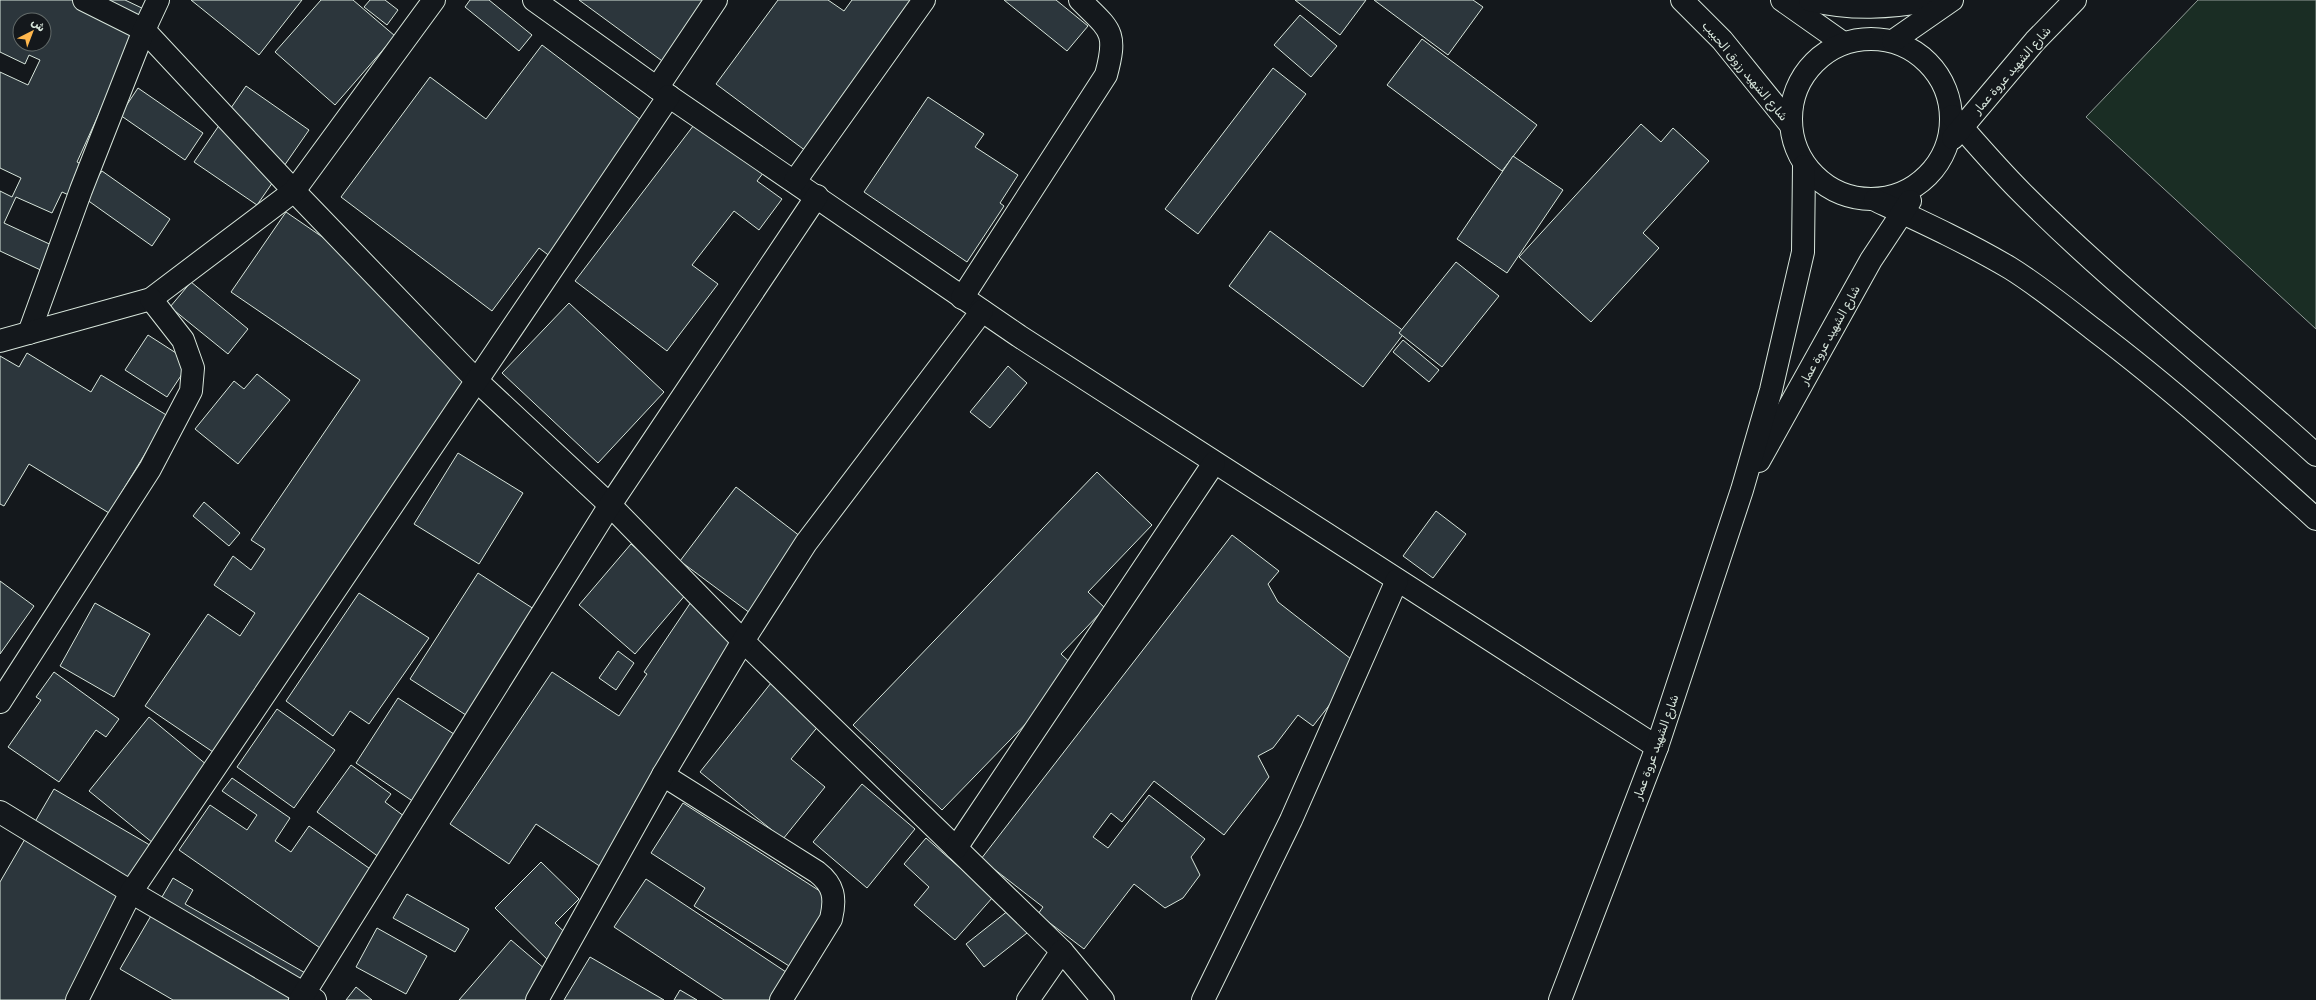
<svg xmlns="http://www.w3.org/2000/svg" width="2316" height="1000" font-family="Rubik,'Noto Sans Arabic',sans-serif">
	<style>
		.green { fill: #1a2d24; stroke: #939e99 }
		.building { fill: #2c363c; stroke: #d8e6dc; fill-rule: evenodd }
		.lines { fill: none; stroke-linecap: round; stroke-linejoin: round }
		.minor-casing { stroke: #d8e6dc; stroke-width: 24 }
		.tertiary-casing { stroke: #d8e6dc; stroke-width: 24 }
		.minor { stroke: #14181c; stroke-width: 22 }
		.tertiary { stroke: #14181c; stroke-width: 22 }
		.labels { text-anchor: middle; stroke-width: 3; stroke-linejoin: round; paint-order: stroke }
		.street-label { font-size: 12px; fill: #d8e6dc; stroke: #14181c }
	</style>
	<rect width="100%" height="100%" fill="#14181c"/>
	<polygon class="green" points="2198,0 2316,0 2316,329 2086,117"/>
	<g class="building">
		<path d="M0 0H125L146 10 77 162 85 166 71 196 62 192 52 213 16 197 4 223 58 248 47 273 0 251V191L12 197 21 178 0 168V72L28 85 40 60 29 55 25 64 0 52ZM20 20H44V44H20Z"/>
		<polygon points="191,0 302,0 259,55"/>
		<polygon points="321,0 353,0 395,36 335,105 275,52"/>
		<polygon points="370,0 385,0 398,10 387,25 364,7"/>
		<polygon points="470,0 489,0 532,35 519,51 465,7"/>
		<polygon points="579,0 717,0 669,66"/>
		<polygon points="778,0 828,0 844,11 852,0 923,0 818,160 716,84"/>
		<polygon points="1004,0 1056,0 1088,26 1067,51"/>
		<polygon points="1295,0 1366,0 1340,35"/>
		<polygon points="1374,0 1473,0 1483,7 1448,55"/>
		<polygon points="1300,15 1337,46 1311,77 1274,45"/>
		<polygon points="1422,39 1537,125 1502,171 1387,85"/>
		<polygon points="542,45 649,126 551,257 539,248 492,311 341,197 430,77 486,119"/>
		<polygon points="1273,68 1306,94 1198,234 1165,209"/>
		<polygon points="246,86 309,130 257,205 194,162"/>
		<polygon points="138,88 203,133 185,160 120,115"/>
		<polygon points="928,97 984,134 975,147 1018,175 1000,203 1004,206 967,262 864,192"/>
		<polygon points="700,117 767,168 757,181 782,199 759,230 734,211 692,265 718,284 667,351 575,281"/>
		<polygon points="1641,124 1661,142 1673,128 1709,161 1643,233 1659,248 1591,322 1519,257"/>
		<polygon points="1513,156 1563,190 1507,273 1457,239"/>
		<polygon points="102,171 170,219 152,246 83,197"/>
		<polygon points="286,212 398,289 388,303 481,367 213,752 145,706 208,614 240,636 255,613 214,585 233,556 251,570 265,549 251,540 360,380 231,292"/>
		<polygon points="1270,231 1405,332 1363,387 1229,286"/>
		<polygon points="1456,262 1499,296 1442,367 1399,333"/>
		<polygon points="191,282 248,329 228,354 170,307"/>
		<polygon points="569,303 664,392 598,463 502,373"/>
		<polygon points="148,335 190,362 167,397 125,370"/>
		<polygon points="1403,340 1439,370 1429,382 1393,352"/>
		<polygon points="27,353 91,392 101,375 168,416 109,513 29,464 4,506 0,504 0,356 19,367"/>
		<polygon points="1008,366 1027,383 990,428 970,412"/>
		<polygon points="257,374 290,400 238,464 195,429 234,381 244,389"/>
		<polygon points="458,453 523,493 479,564 414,524"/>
		<polygon points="1097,472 1152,525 1088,592 1105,608 1061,654 1078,670 942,810 853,725"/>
		<polygon points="736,487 809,543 754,616 680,561"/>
		<polygon points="204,502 240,533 229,546 193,516"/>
		<polygon points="1436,511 1466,534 1433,578 1403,556"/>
		<polygon points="1232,535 1279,571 1268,584 1278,602 1360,666 1313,726 1298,715 1273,748 1258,756 1269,777 1224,835 1154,781 1122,822 1111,813 1093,837 1108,848 1149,795 1205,839 1191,857 1200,875 1183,898 1165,908 1134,884 1084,949 1038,914 1043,907 981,859"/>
		<polygon points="631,544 687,593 635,654 579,605"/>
		<polygon points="478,573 537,611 469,717 410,679"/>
		<polygon points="0,581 34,606 0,654"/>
		<polygon points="359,593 429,638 369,724 350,711 333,736 286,701"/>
		<polygon points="691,602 745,639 635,802 642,807 601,867 536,824 509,864 450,824 552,672 619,716 647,674 644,672"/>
		<polygon points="95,603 150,634 114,697 60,666"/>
		<polygon points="618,651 634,663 616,690 599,678"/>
		<polygon points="54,672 119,719 106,737 96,730 59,782 8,747 41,700 36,697"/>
		<polygon points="775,678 825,718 791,759 825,787 783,839 700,772"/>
		<polygon points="398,698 457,736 414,802 356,763"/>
		<polygon points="277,709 335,750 294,808 237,767"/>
		<polygon points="149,717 213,770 153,843 89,791"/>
		<polygon points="351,765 391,794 385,802 412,822 383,860 317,812"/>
		<polygon points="232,778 290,818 275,841 291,852 309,826 376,873 323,950 179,850 210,805 247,830 257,815 222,791"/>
		<polygon points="862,784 915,829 867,888 813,842"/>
		<polygon points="54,789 160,851 74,1000 0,1000 0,882"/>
		<polygon points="683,803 840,904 797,971 694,906 705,888 651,853"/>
		<polygon points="926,838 993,897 955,940 914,905 929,887 904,864"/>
		<polygon points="541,862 579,899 555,923 580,947 557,969 495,908"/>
		<polygon points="173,878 193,890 185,904 307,974 293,1000 173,1000 120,969"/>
		<polygon points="646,879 798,980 785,1000 724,1000 614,927"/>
		<polygon points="407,894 469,929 455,952 393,918"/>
		<polygon points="1009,910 1027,933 984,967 966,944"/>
		<polygon points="377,928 427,956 406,994 356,967"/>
		<polygon points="511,940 559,981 542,1000 459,1000"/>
		<polygon points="590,957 664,1000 564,1000"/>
		<polygon points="356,987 372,1000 346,1000"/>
		<polygon points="680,990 697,1000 674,1000"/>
	</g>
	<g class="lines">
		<g class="minor-casing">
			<g id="minor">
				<polyline points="84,0 144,30 294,191 477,381 610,505 743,641 1062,951 1103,1000"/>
				<polyline points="534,0 657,88 1019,336 1657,747"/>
				<polyline points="657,88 716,0"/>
				<polyline points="795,181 924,0"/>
				<path d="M962 298 1106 75C1118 31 1110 30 1080 0"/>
				<polyline points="29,333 81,190 144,30 158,0"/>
				<polyline points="0,341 151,299 294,191 434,0"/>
				<polyline points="0,702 150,469 191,391 193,368 183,340 151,299"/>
				<path d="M663 775 817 872C834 885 836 898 831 919L781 1000"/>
				<polyline points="0,812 131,892 315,1000"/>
				<polyline points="956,848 1214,463"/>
				<polyline points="77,1000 131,892 669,96"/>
				<polyline points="300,1000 610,505 817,196"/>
				<polyline points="537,1000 663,775 743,641 806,543 982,311"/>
				<polyline points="1028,1000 1062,951"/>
				<polyline points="1203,1000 1291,820 1397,580"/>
			</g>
		</g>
		<g class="tertiary-casing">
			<g id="tertiary">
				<polyline points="1682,0 1722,40 1790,124"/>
				<polyline points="1782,0 1843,43"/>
				<path d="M1810 0C1851 10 1890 8 1932 0"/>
				<circle cx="1871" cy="119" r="80"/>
				<polyline points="1893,41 1952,0"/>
				<path d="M1952 116C1974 141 1997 168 2021 192 2114 286 2219 366 2316 455"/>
				<polyline points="1953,138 2035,41 2075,0"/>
				<path d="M1875 200C1920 221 1966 242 2010 268 2039 286 2066 308 2093 329 2171 388 2243 453 2316 519"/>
				<polyline points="1759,461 1871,260 1910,201"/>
				<polyline points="1560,1000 1657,747 1742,490 1771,390 1803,252 1804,166"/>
			</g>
		</g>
		<use href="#minor" class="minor"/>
		<use href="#tertiary" class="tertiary"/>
	</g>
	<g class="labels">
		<g class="street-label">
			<text transform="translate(2012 70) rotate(-49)" y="4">شارع الشهيد عروة عمار</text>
			<text transform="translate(1745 71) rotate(50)" y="4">شارع الشهيد رزوق الحبيب</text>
			<text transform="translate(1830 335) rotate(-61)" y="4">شارع الشهيد عروة عمار</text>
			<text transform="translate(1656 747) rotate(-70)" y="4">شارع الشهيد عروة عمار</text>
		</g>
	</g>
	<g transform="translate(32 32) rotate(42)"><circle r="19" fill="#14181c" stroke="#626a69"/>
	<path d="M0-3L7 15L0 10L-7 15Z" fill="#ffb74d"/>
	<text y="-6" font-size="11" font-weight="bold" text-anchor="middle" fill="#d8e6dc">ش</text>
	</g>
</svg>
